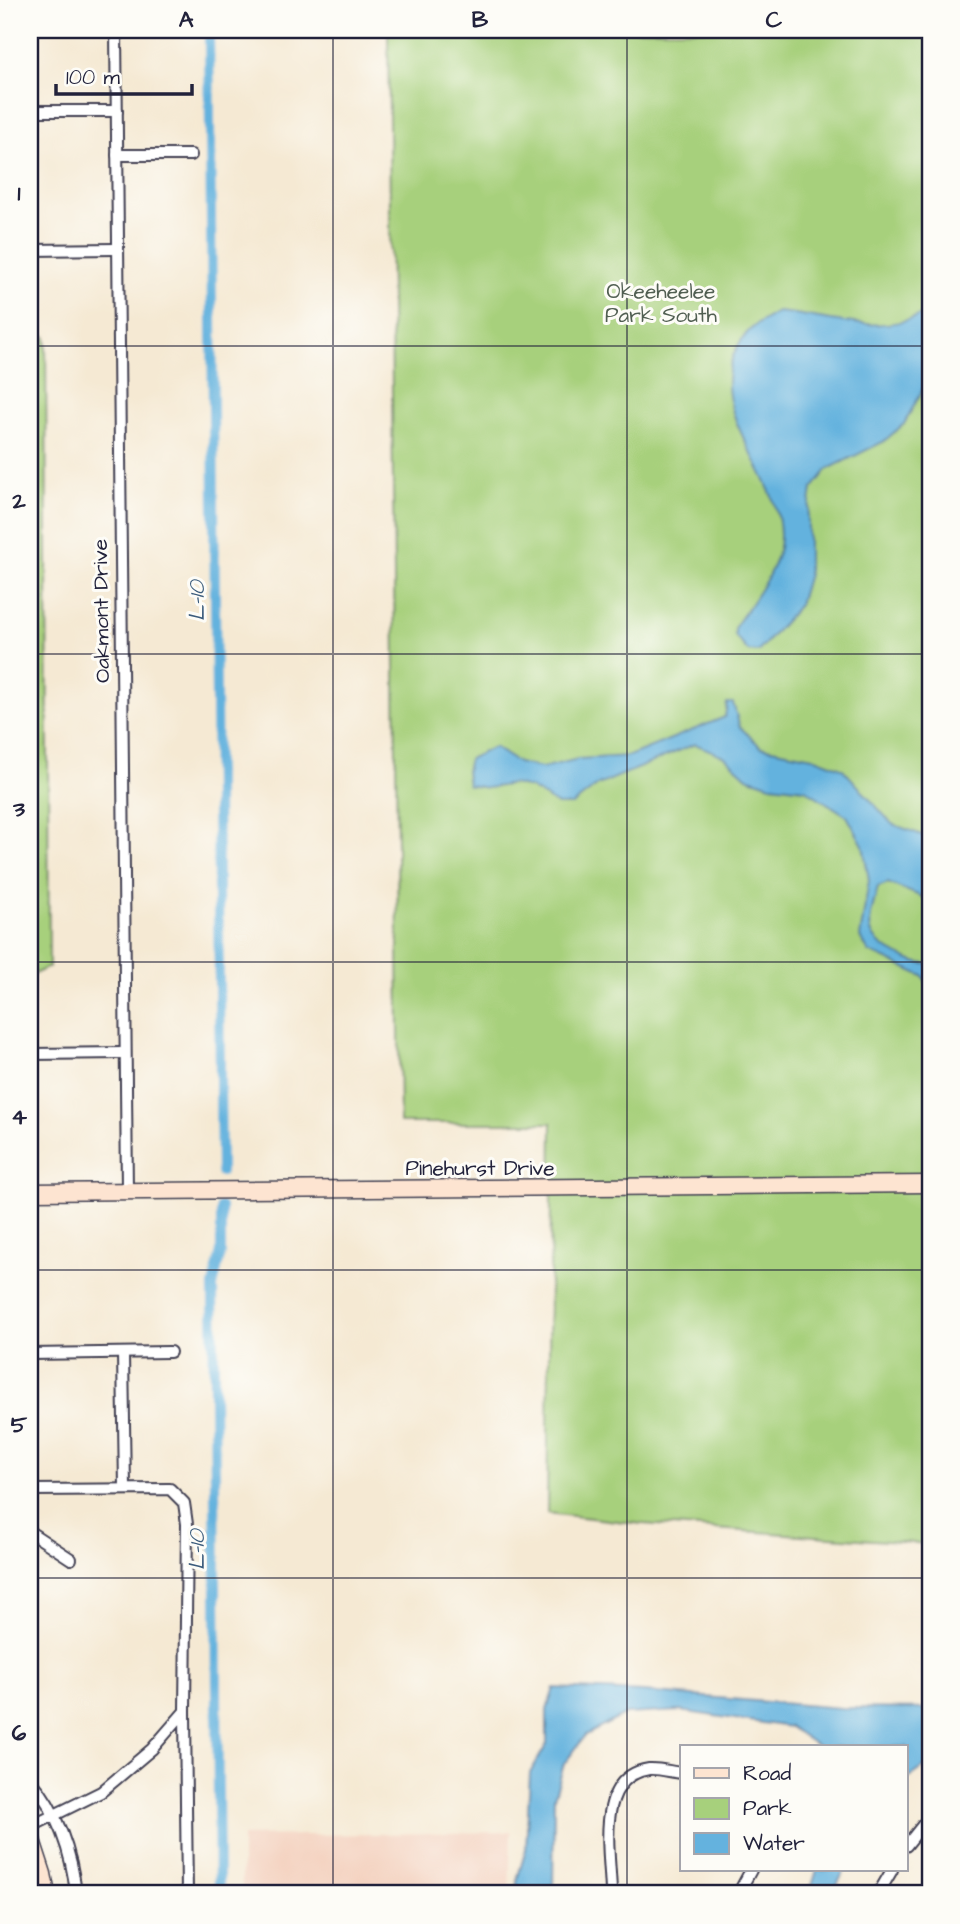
<svg xmlns="http://www.w3.org/2000/svg" width="960" height="1924" font-family="'Architects Daughter',sans-serif">
	<style>
		.built { fill: #f4d3c1 }
		.green { fill: #a7d07c; stroke: #64795c; stroke-width: 2 }
		.water { fill: #64b2de; stroke: #436a8c; stroke-width: 2 }
		.lines { fill: none; stroke-linecap: round; stroke-linejoin: round }
		.canal { stroke: #64b2de; stroke-width: 10 }
		.street-casing { stroke: #424052; stroke-width: 14 }
		.secondary-casing { stroke: #424052; stroke-width: 19 }
		.street { stroke: #fff; stroke-width: 10 }
		.secondary { stroke: #fde4d1; stroke-width: 16 }
		.grid { fill: none; stroke: #22223b; stroke-width: 2; stroke-opacity: 0.55 }
		.labels { text-anchor: middle; stroke-width: 6; stroke-linejoin: round; paint-order: stroke }
		.park-label { font-size: 21px; fill: #515f52; stroke: #fdfcf7 }
		.street-label { font-size: 21px; fill: #22223b; stroke: #fdfcf7 }
		.water-label { font-size: 23px; font-style: italic; fill: #3c5c7c; stroke: #fdfcf7 }
		.neatline { fill: none; stroke: #22223b; stroke-width: 2.5 }
		.grid-label { font-size: 23px; text-anchor: middle; font-weight: bold; fill: #22223b }
	</style>
	<rect width="100%" height="100%" fill="#fdfcf7"/>
	<filter id="ink" filterUnits="userSpaceOnUse"><feTurbulence type="fractalNoise" baseFrequency=".0143" numOctaves="2"/><feDisplacementMap in="SourceGraphic" scale="14" xChannelSelector="R" yChannelSelector="G"/><feConvolveMatrix kernelMatrix="1 2 1 2 8 2 1 2 1" color-interpolation-filters="sRGB"/></filter>
	<filter id="wash" filterUnits="userSpaceOnUse"><feTurbulence type="fractalNoise" baseFrequency=".00686" numOctaves="4" result="noise"/><feDisplacementMap in="SourceGraphic" scale="28" xChannelSelector="R" yChannelSelector="G"/><feGaussianBlur stdDeviation="1.57" result="paint"/><feColorMatrix in="noise" values="0 0 0 0 0 0 0 0 0 0 0 0 0 0 0 0 0 1.4 0 .05"/><feComposite in="paint" operator="in"/></filter>
	<g filter="url(#wash)">
		<rect width="100%" height="100%" fill="#f5e9d3"/>
		<polygon class="built" points="511,1832 509,1894 242,1894 242,1836"/>
		<g class="green">
			<polygon points="388,30 930,30 930,1544 643,1524 547,1513 552,1123 400,1123"/>
			<polygon points="30,318 46,338 49,967 30,976"/>
		</g>
		<g class="water">
			<path d="M930 310V376L904 424 883 442 828 469 812 489 808 516V574L799 605 758 652 748 651 735 636V627C751 602 780 568 780 537 782 469 689 403 747 333 754 324 768 318 777 312 829 316 882 339 930 310Z"/>
			<path d="M727 703H733L740 727 761 747 813 757 842 768 892 824 930 838V900L888 883 878 887C869 922 860 938 899 955 909 960 918 965 930 964V988L923 976 869 952 860 937 869 880 863 845 847 816 805 789 771 785 747 777 724 756 695 744 598 785 572 805H558L530 788 512 784 488 788 468 785 466 771 469 759 494 747 518 763 542 768 578 759 629 756 725 717Z"/>
			<polygon points="554,1688 643,1692 841,1708 930,1709 930,1763 906,1780 906,1747 819,1747 790,1727 680,1711 626,1714 586,1735 564,1764 554,1798 553,1894 517,1894 517,1880 526,1849 530,1773 547,1744 547,1710"/>
			<polygon points="817,1870 845,1870 832,1894 810,1892"/>
		</g>
		<g class="lines">
			<g class="canal">
				<polyline points="209,30 221,1172"/>
				<polyline points="219,1894 213,1286 221,1252 221,1207"/>
			</g>
		</g>
	</g>
	<g filter="url(#ink)">
		<g class="lines">
			<g class="street-casing">
				<g id="street">
					<polyline points="116,30 127,1191"/>
					<polyline points="30,111 117,111"/>
					<polyline points="117,155 191,155"/>
					<polyline points="30,250 116,249"/>
					<polyline points="30,1054 125,1053"/>
					<polyline points="123,1353 125,1489"/>
					<polyline points="30,1354 170,1352"/>
					<polyline points="30,1490 170,1489 184,1503 187,1524 185,1711"/>
					<polyline points="30,1532 71,1559"/>
					<path d="M30 1779C57 1810 72 1853 76 1894"/>
					<polyline points="30,1827 101,1792 152,1749 185,1711 187,1894"/>
					<polyline points="906,1846 930,1816"/>
					<path d="M611 1894C611 1856 593 1777 649 1769 659 1768 671 1772 682 1773"/>
					<polyline points="738,1894 751,1870"/>
					<polyline points="878,1894 892,1870"/>
				</g>
			</g>
			<g class="secondary-casing">
				<g id="secondary">
					<polyline points="30,1192 930,1184"/>
					<polyline points="30,1834 43,1874 47,1894"/>
				</g>
			</g>
			<use href="#street" class="street"/>
			<use href="#secondary" class="secondary"/>
		</g>
	</g>
	<path class="grid" d="M333 30V1894M627 30V1894M30 346H930M30 654H930M30 962H930M30 1270H930M30 1578H930"/>
	<g class="labels">
		<g class="park-label">
			<text x="661" y="298">Okeeheelee<tspan x="661" dy="24">Park South</tspan></text>
		</g>
		<g class="street-label">
			<text transform="translate(101 611) rotate(-91)" y="7">Oakmont Drive</text>
			<text x="480" y="1175">Pinehurst Drive</text>
		</g>
		<g class="water-label">
			<text transform="translate(196 601) rotate(-91)" y="8">L-10</text>
			<text transform="translate(196 1550) rotate(-91)" y="8">L-10</text>
		</g>
	</g>
	<rect width="960" height="1924" fill="none" stroke="#fdfcf7" stroke-width="77"/>
	<rect x="680" y="1745" width="228" height="126" fill="#fdfcf7" stroke="#a5a5ac" stroke-width="2"/>
	<rect x="694" y="1768" width="35" height="10" fill="#fde4d1" stroke="#a5a5ac" stroke-width="2"/>
	<text x="743" y="1780" font-size="21" fill="#22223b">Road</text>
	<rect x="694" y="1798" width="35" height="21" fill="#a7d07c" stroke="#a5a5ac" stroke-width="2"/>
	<text x="743" y="1815" font-size="21" fill="#22223b">Park</text>
	<rect x="694" y="1833" width="35" height="21" fill="#64b2de" stroke="#a5a5ac" stroke-width="2"/>
	<text x="743" y="1850" font-size="21" fill="#22223b">Water</text>
	<path d="M56 84v10h136v-10" fill="none" stroke="#22223b" stroke-width="3.5"/>
	<text x="66" y="84" font-size="21" fill="#22223b" stroke="#fdfcf7" stroke-width="5" paint-order="stroke">100 m</text>
	<rect x="38" y="38" width="884" height="1847" class="neatline"/>
	<g class="grid-label">
		<text x="186" y="27">A</text>
		<text x="480" y="27">B</text>
		<text x="774" y="27">C</text>
		<text x="19" y="200">1</text>
		<text x="19" y="508">2</text>
		<text x="19" y="816">3</text>
		<text x="19" y="1124">4</text>
		<text x="19" y="1432">5</text>
		<text x="19" y="1740">6</text>
	</g>
</svg>
